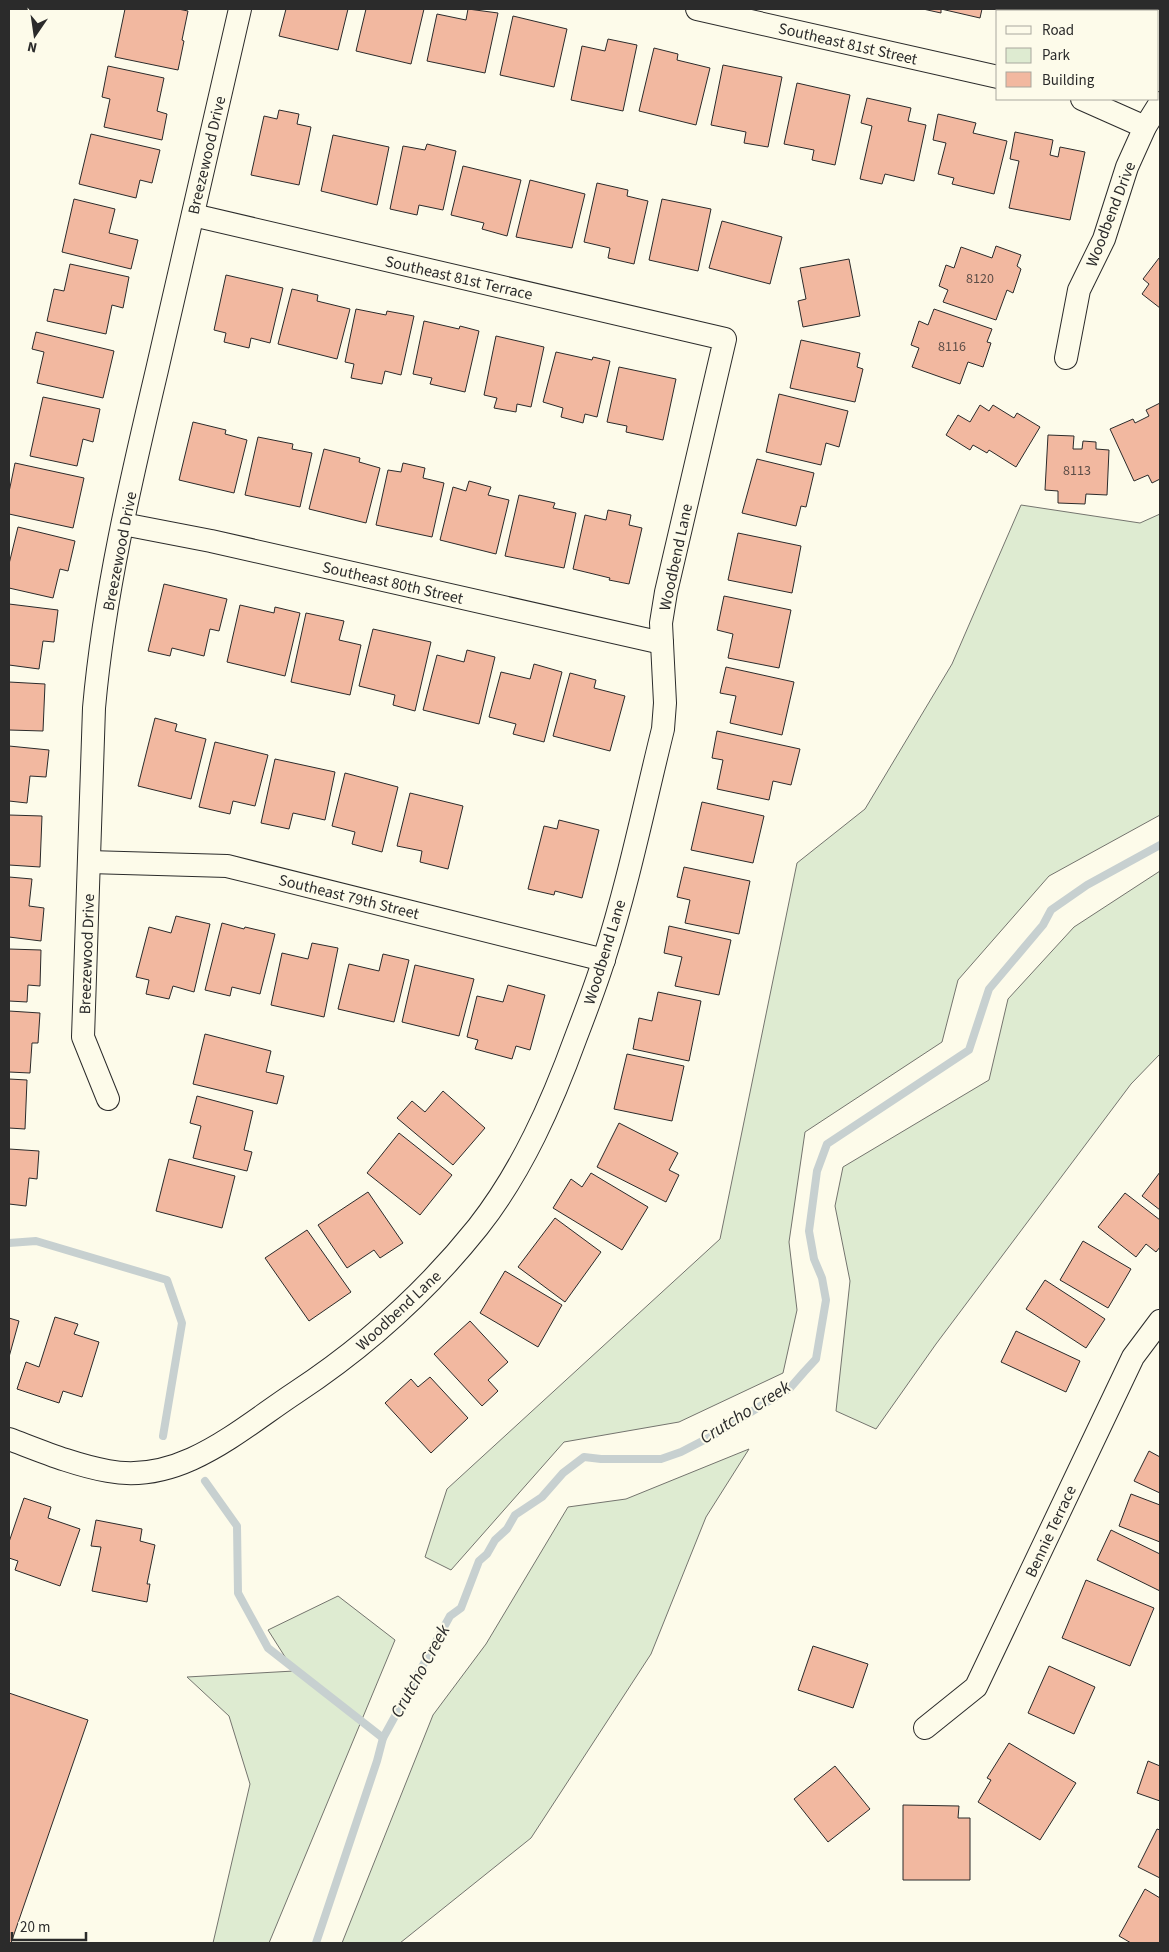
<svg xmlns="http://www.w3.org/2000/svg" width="1169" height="1952" font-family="'Source Sans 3',sans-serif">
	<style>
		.green { fill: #deebd1; stroke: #74746e }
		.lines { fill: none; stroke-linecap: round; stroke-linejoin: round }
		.stream { stroke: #c7d0d0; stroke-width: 8 }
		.building { fill: #f2b8a0; stroke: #2b2b2b }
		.minor-casing { stroke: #2b2b2b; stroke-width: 24 }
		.minor { stroke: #fdfbea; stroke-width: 22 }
		.labels { text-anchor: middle; stroke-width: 4; stroke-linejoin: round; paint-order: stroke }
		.number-label { font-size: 14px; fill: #5d4e48 }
		.street-label { font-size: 16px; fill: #2b2b2b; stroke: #fdfbea }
		.water-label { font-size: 18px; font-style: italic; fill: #2b2b2b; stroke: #fdfbea }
	</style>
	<rect width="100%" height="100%" fill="#fdfbea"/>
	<g class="green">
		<polygon points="1021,505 1140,523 1160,514 1160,815 1049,876 958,980 942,1042 805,1132 789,1242 797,1310 783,1373 679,1422 564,1442 451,1570 425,1557 447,1489 720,1239 797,863 865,809 952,664"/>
		<polygon points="1160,871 1160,1054 1131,1084 936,1344 876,1429 836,1411 850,1281 835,1206 843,1167 989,1080 1008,999 1074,927"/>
		<polygon points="749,1449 706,1517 651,1654 531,1838 400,1943 342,1943 433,1715 486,1644 568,1507 626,1499"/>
		<polygon points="338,1596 395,1640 269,1943 213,1943 250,1784 229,1716 187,1677 294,1671 268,1630"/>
	</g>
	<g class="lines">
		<g class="stream">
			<polyline points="9,1243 36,1241 167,1280 182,1323 163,1436"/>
			<polyline points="205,1481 237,1526 238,1593 268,1648 383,1738"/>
			<polyline points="316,1943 377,1761 383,1738 450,1616 461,1608 479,1561 487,1554 495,1540 507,1529 515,1515 542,1497 563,1473 584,1457 601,1459 661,1459 681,1452 712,1436 790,1388 804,1372 816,1359 826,1300 822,1278 814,1259 809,1231 817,1171 827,1144 969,1050 989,989 1043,925 1051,910 1087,885 1160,845"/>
		</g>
	</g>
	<g class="building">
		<polygon points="125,9 178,9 188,11 182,40 184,41 178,70 115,57"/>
		<polygon points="286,9 348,9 338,50 279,36"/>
		<polygon points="366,9 424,9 411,64 356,51"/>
		<polygon points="468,9 498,13 485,73 427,61 437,14 466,20"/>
		<polygon points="923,9 982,9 980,18 941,9 941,13"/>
		<polygon points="1004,9 1063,9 1062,11 1003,11"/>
		<polygon points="1087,9 1153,9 1153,11 1086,11"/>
		<polygon points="513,16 567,29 554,87 500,75"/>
		<polygon points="608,39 637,45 623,111 571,100 582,46 605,51"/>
		<polygon points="654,48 678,54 677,60 710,68 696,125 639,111"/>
		<polygon points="723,65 782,77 768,147 744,143 746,132 711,125"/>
		<polygon points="108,66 164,78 157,111 167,114 162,140 104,127 110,99 102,97"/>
		<polygon points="797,83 850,95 835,165 812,160 814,150 784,144"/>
		<polygon points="867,98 911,108 908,121 926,125 914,181 885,174 882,184 860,179 872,126 861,123"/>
		<polygon points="279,110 299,114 297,124 311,127 299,185 251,175 264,116 277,119"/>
		<polygon points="938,114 976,123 973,133 1007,141 994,194 952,184 954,178 938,174 946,143 933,140"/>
		<polygon points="1015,132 1053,140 1050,155 1058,157 1060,147 1085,152 1070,220 1009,208 1019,161 1010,159"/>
		<polygon points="91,134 160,150 152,183 140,180 136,198 79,184"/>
		<polygon points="333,135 389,147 377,205 321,191"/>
		<polygon points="427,144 456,151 443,210 419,205 417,215 390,209 403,146 425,150"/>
		<polygon points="463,166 521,180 507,236 482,229 484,223 451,215"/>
		<polygon points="530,180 585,194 572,248 516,237"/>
		<polygon points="597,183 628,190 627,196 648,201 634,264 608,258 610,248 584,242"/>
		<polygon points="74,199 115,209 109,233 138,240 131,269 62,252"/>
		<polygon points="662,199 711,209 698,271 649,260"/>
		<polygon points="722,221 782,237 770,284 709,268"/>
		<polygon points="996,246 1021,255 1017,266 1021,269 1013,293 1007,290 996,320 943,302 948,290 939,286 946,265 954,268 961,247 992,258"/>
		<polygon points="1159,258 1160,259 1160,308 1142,294 1149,284 1143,279"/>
		<polygon points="849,259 860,316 803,327 798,301 806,299 800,268"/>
		<polygon points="70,264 129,277 123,308 112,305 106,334 47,321 54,289 64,291"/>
		<polygon points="226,275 283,288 270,343 251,338 249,348 224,342 226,333 214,330"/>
		<polygon points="292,289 318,295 317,301 350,309 337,359 278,344"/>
		<polygon points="356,309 386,315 387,311 414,316 401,375 385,371 382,384 351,378 354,364 345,362"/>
		<polygon points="934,309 992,329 987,342 991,343 983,367 968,362 960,384 912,367 919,348 911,345 919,321 928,325"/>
		<polygon points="424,321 459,329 460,326 479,331 465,392 430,384 432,378 413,374"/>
		<polygon points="36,332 114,351 103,398 37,383 44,352 32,349"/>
		<polygon points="496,336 544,347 531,407 517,404 516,412 494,408 497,398 484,395"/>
		<polygon points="801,340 860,353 857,367 863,369 855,402 790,388"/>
		<polygon points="556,352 592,360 593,357 610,361 597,417 585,414 583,423 561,417 563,408 543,402"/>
		<polygon points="619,367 676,379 663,440 626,432 627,426 607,422"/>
		<polygon points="779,394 848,411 839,447 826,443 821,465 766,452"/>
		<polygon points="43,397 100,409 93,442 83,439 77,466 30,456"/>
		<polygon points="1160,403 1160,479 1152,483 1148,475 1134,481 1110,429 1133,419 1135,423 1149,416 1146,410"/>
		<polygon points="980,405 989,411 993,405 1014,418 1017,413 1040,427 1016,467 989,450 987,453 973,445 970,450 946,435 958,415 970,422"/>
		<polygon points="193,422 226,430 225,434 247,440 234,493 179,480"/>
		<polygon points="1048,435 1074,436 1073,449 1082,449 1083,441 1096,442 1096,449 1109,450 1107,495 1086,494 1085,504 1058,503 1058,491 1045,490"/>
		<polygon points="258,437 293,444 292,449 312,453 300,507 245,495"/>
		<polygon points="324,449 360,458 359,462 380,468 366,523 309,509"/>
		<polygon points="757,459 814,473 806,507 801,506 796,526 742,513"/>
		<polygon points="15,463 84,478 73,528 9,514 9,492"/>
		<polygon points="403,463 425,468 423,478 444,483 432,537 376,525 388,470 401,472"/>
		<polygon points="469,481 491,487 488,495 509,500 496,554 440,540 453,487 466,491"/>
		<polygon points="519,495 555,503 553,508 576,513 564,568 505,556"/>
		<polygon points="608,510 631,515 629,525 642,528 629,584 609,580 610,578 573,569 585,515 606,520"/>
		<polygon points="18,527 75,541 68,571 60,569 53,598 9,588 9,564"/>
		<polygon points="738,533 801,546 792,593 728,580"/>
		<polygon points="164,584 227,599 219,631 210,629 204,656 172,648 170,656 148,651"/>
		<polygon points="724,596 791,610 779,668 728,658 733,634 717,630"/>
		<polygon points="9,604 58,610 54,642 43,641 39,669 9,665"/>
		<polygon points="240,605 274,613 275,607 300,613 285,676 227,662"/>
		<polygon points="306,613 344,621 339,640 361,645 350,695 291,682"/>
		<polygon points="373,629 431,642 415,711 393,705 395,695 359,686"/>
		<polygon points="467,650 495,657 479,724 423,710 437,655 464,662"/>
		<polygon points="534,664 562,672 544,742 513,734 516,724 489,717 501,672 530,679"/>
		<polygon points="726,667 794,682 782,735 730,723 736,696 720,693"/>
		<polygon points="570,673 596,680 594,688 625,696 610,751 553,736"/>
		<polygon points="9,682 45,684 43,731 9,730"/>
		<polygon points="155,718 177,724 175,731 206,739 191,799 138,786"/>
		<polygon points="717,731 800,749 791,785 773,781 769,800 717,789 723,760 712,758"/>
		<polygon points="215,742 268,755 255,806 233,801 230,814 199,807"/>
		<polygon points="9,746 49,750 46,777 30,776 27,803 9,801"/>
		<polygon points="275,759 335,772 325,820 293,813 289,829 261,823"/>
		<polygon points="345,773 398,787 382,852 352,844 355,832 332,826"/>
		<polygon points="410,793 463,806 448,869 420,862 422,851 397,846"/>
		<polygon points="702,802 764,816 753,863 691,850"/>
		<polygon points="9,815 42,816 40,867 9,865"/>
		<polygon points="559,820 599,830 582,898 555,891 554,895 528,889 544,826 557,829"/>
		<polygon points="684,867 750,881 739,934 685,923 690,900 677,897"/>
		<polygon points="9,877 32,879 29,906 44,908 41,941 9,937"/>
		<polygon points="176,916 210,924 194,992 173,986 169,999 146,994 149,980 136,977 149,927 171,933"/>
		<polygon points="222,923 244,929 245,927 275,934 260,994 232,987 230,996 205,990"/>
		<polygon points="669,926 731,940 719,995 675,986 682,957 664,953"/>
		<polygon points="312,943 338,948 324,1017 271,1005 282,953 308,959"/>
		<polygon points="9,949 41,950 40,986 28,985 27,1002 9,1001"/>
		<polygon points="383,954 409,960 394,1022 338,1009 349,964 379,971"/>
		<polygon points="415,965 474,979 459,1036 402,1022"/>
		<polygon points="508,985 545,995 530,1050 516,1046 512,1059 475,1049 478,1040 467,1037 477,996 503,1002"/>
		<polygon points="658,992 701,1001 689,1061 633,1049 639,1018 652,1021"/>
		<polygon points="9,1011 40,1013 38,1043 32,1043 30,1073 9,1072"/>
		<polygon points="205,1034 271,1051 266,1072 284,1076 277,1104 193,1084"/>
		<polygon points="627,1054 684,1066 672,1121 614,1109"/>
		<polygon points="9,1079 27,1080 25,1129 9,1128"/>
		<polygon points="443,1091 485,1128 453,1165 397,1118 412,1101 425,1112"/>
		<polygon points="197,1096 253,1111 244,1150 252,1152 247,1171 193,1158 201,1126 190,1123"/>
		<polygon points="619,1123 678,1153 669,1170 679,1175 666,1202 597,1167"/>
		<polygon points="399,1133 452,1175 420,1215 367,1173"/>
		<polygon points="9,1149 39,1151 37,1179 29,1178 26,1206 9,1204"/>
		<polygon points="169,1159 235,1176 222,1228 156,1211"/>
		<polygon points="1160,1172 1160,1210 1142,1196"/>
		<polygon points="591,1173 648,1207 622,1250 553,1208 571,1179 582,1187"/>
		<polygon points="368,1192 403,1243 380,1258 374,1250 347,1268 318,1225"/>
		<polygon points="1125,1193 1160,1220 1160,1247 1156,1252 1146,1244 1136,1257 1098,1227"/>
		<polygon points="555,1218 601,1252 565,1302 518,1267"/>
		<polygon points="307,1230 351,1292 309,1321 265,1258"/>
		<polygon points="1083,1241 1131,1269 1108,1308 1060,1280"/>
		<polygon points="505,1271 562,1305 538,1347 480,1313"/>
		<polygon points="1045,1280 1105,1319 1086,1348 1026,1309"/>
		<polygon points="55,1317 78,1324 74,1334 99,1342 82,1397 63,1391 59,1403 17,1389 26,1362 39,1367"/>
		<polygon points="9,1318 19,1321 9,1357"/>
		<polygon points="470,1321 508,1362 488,1380 498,1391 482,1406 434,1354"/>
		<polygon points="1016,1331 1080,1361 1066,1392 1001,1362"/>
		<polygon points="430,1377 468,1418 431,1453 385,1403 411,1379 418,1387"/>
		<polygon points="1149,1451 1160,1457 1160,1493 1134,1481"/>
		<polygon points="1131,1494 1160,1505 1160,1542 1119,1526"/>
		<polygon points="24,1498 51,1507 48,1518 80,1529 60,1586 15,1570 18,1561 9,1558 9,1542"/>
		<polygon points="96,1520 142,1529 140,1541 155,1545 147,1584 150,1584 147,1602 92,1591 101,1547 91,1546"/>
		<polygon points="1111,1530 1160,1554 1160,1591 1097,1560"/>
		<polygon points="1086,1580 1154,1608 1130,1666 1062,1638"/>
		<polygon points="813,1646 868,1664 853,1708 798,1690"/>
		<polygon points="1049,1666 1095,1687 1074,1734 1028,1713"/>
		<polygon points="9,1693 88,1720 11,1943 9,1943"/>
		<polygon points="1009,1743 1076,1783 1040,1840 978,1802 991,1780 987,1778"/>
		<polygon points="1148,1761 1160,1766 1160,1801 1137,1793"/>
		<polygon points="835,1766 870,1809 828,1842 794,1799"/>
		<polygon points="903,1805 959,1806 958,1818 970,1818 970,1880 903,1880"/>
		<polygon points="1157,1829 1160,1830 1160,1878 1138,1867"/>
		<polygon points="1145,1889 1160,1898 1160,1943 1131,1943 1119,1936"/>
	</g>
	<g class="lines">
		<g class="minor-casing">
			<g id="minor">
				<polyline points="697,9 998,77"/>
				<polyline points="1082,99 1145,127"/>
				<polyline points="1066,358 1079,290 1104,239 1127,167 1145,127 1160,103"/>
				<polyline points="123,524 211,541 662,643"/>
				<polyline points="89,862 227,866 604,960"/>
				<path d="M108 1099 83 1037 94 708C104 595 131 480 157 370 185 250 212 129 240 9"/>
				<path d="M9 1439C41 1451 74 1465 108 1471 180 1485 239 1430 295 1393 365 1347 426 1292 478 1227 522 1171 552 1103 576 1037 586 1011 596 985 604 959 628 884 644 806 663 729L665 703 661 623 666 592 725 339 193 215"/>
				<polyline points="925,1728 976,1687 1133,1357 1160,1321"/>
			</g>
		</g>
		<use href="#minor" class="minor"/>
	</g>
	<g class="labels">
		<g class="number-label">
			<text x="980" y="283">8120</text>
			<text x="952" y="351">8116</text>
			<text x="1077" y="475">8113</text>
		</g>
		<g class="street-label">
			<text transform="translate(848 43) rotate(13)" y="6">Southeast 81st Street</text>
			<text transform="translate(206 155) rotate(-77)" y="6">Breezewood Drive</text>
			<text transform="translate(1110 214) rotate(-69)" y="6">Woodbend Drive</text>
			<text transform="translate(459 277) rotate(13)" y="6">Southeast 81st Terrace</text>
			<text transform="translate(119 551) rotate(-79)" y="6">Breezewood Drive</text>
			<text transform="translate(675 557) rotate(-78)" y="6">Woodbend Lane</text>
			<text transform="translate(393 582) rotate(13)" y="6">Southeast 80th Street</text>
			<text transform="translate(349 896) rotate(14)" y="6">Southeast 79th Street</text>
			<text transform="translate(604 952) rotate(-73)" y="6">Woodbend Lane</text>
			<text transform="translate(86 954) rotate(-88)" y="6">Breezewood Drive</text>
			<text transform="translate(398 1310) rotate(-43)" y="6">Woodbend Lane</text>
			<text transform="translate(1050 1531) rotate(-65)" y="6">Bennie Terrace</text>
		</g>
		<g class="water-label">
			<text transform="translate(745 1412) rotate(-32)" y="6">Crutcho Creek</text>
			<text transform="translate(420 1671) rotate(-61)" y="6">Crutcho Creek</text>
		</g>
	</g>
	<rect width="1169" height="1952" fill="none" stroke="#2b2b2b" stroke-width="20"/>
	<rect x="996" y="10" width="162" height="90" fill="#fdfbea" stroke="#a9a89e"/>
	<rect x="1006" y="26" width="25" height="8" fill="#fdfbea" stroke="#a9a89e"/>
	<text x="1042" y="35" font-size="15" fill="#2b2b2b">Road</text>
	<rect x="1006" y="48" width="25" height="15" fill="#deebd1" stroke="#a9a89e"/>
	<text x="1042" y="60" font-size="15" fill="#2b2b2b">Park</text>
	<rect x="1006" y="72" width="25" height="15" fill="#f2b8a0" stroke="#a9a89e"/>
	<text x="1042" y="85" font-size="15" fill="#2b2b2b">Building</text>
	<g transform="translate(35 35) rotate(193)" stroke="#fdfbea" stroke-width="4" paint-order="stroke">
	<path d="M0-4L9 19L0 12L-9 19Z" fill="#2b2b2b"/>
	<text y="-8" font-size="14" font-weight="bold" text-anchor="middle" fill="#2b2b2b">N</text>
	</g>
	<path d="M12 1932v8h74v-8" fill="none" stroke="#2b2b2b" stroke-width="2.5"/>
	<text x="20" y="1932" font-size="15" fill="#2b2b2b" stroke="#fdfbea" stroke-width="4" paint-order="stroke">20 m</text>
</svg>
